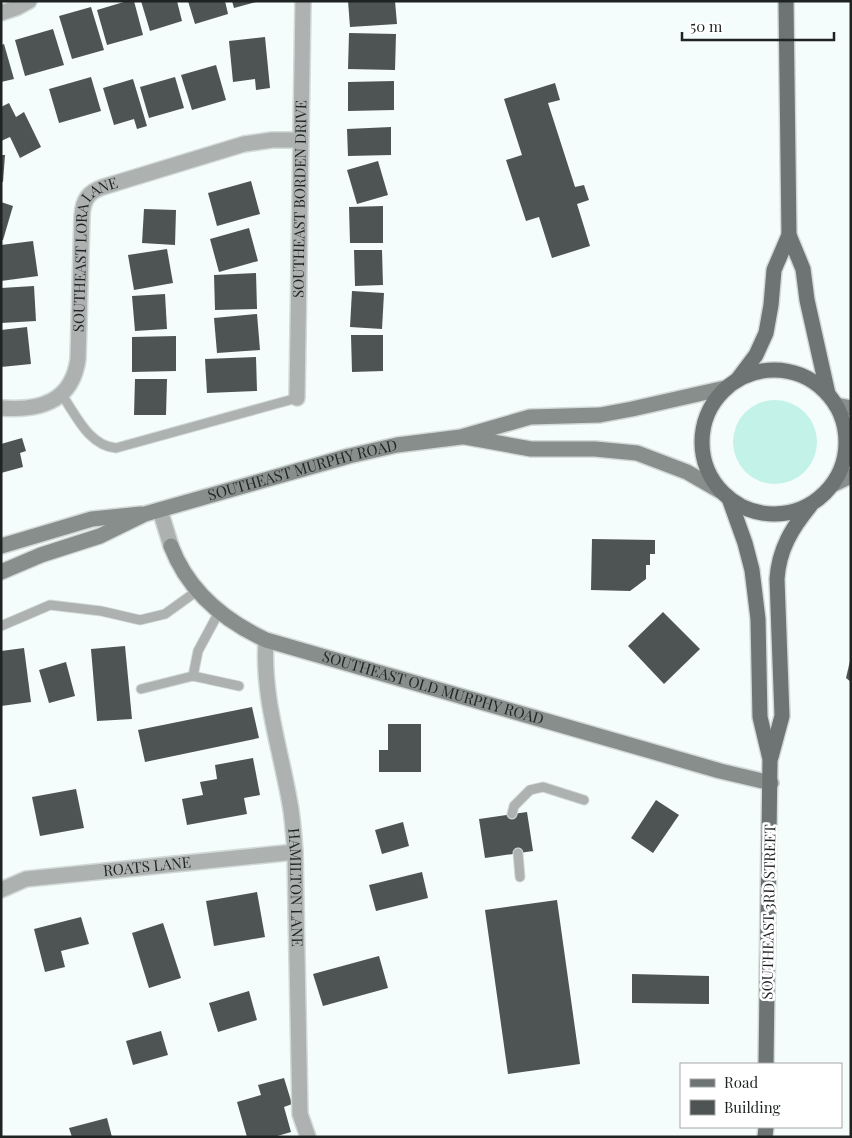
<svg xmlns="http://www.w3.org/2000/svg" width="852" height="1138" font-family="'Playfair Display',serif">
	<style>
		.green { fill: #c2f2e8 }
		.building { fill: #4d5453 }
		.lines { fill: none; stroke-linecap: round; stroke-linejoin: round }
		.lane-casing { stroke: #d2dad8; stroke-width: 11 }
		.street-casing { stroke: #d2dad8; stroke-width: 18 }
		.secondary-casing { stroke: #d2dad8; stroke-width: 18 }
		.primary-casing { stroke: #d2dad8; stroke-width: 18 }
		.lane { stroke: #adb1b0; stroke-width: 9 }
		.street { stroke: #adb1b0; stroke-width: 15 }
		.secondary { stroke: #888e8c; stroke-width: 15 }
		.primary { stroke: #6d7473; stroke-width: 15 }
		.labels { text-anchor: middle; stroke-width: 5; stroke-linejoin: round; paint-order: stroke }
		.street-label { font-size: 15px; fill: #1f2322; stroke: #fff }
	</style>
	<rect width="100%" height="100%" fill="#f4fdfb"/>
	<circle class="green" cx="775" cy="442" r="42"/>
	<g class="building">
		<polygon points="127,1 134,1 143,35 107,45 97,10"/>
		<polygon points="141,1 177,1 182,21 150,31"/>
		<polygon points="188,1 225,1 228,14 195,24"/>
		<polygon points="232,1 256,1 256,2 234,8"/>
		<polygon points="348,1 395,1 397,24 350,27"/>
		<polygon points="91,7 104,50 72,59 59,16"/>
		<polygon points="53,29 64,65 25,76 15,40"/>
		<polygon points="349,33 396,34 395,70 348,69"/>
		<polygon points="265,37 270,88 256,90 255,79 233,82 229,41"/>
		<polygon points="4,44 14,79 1,82 1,45"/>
		<polygon points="216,65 226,100 192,110 181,75"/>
		<polygon points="91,77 101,111 59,123 49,89"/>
		<polygon points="175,77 184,108 149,118 140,87"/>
		<polygon points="133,79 147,126 137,129 134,119 114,125 103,88"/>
		<polygon points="394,81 394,110 348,111 348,82"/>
		<polygon points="555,83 560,100 548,103 575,187 584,185 589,200 577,204 590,246 552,258 539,217 526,221 506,160 522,155 504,99"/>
		<polygon points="9,103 16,117 24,112 41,147 20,158 10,137 1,141 1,107"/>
		<polygon points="391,127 391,155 348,156 347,129"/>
		<polygon points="1,155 5,155 3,182 1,182"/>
		<polygon points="378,161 388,195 357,204 347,170"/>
		<polygon points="251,181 260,214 217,226 208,193"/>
		<polygon points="1,202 13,206 3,240 1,240"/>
		<polygon points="383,206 383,243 350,243 349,207"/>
		<polygon points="144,209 176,210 175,245 142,243"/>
		<polygon points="249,228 258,261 219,272 210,239"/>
		<polygon points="33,241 38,276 1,281 1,245"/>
		<polygon points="167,249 173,283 134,290 128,255"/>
		<polygon points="354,250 382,250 383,285 355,286"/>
		<polygon points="256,273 257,309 215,310 214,275"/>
		<polygon points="34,286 36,321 1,323 1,288"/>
		<polygon points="352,291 384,293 382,329 350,327"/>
		<polygon points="165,294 167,329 135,331 132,296"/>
		<polygon points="257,314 260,350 217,353 214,318"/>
		<polygon points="27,327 31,364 1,367 1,330"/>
		<polygon points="351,335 383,335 383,371 352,372"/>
		<polygon points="176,336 176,371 132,372 132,337"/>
		<polygon points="256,357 257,391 207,393 205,359"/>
		<polygon points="135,379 167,379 166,415 134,415"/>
		<polygon points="22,438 26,451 20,453 23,467 1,473 1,444"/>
		<polygon points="592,539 655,540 655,554 650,554 650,565 646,565 646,579 630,591 591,590"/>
		<polygon points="663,612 700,649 664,684 628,646"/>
		<polygon points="125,646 132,719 97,721 91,649"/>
		<polygon points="24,648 31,702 1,706 1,651"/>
		<polygon points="850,661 851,661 851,682 846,678"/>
		<polygon points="66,662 75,696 49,703 39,670"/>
		<polygon points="252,707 259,738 145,762 138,730"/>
		<polygon points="388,724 421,724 421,772 379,772 379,750 388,750"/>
		<polygon points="253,758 260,795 244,798 247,814 187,825 182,799 203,795 200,782 217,779 215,765"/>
		<polygon points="76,789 84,828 40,836 32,797"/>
		<polygon points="656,800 679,815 653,853 631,838"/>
		<polygon points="527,812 533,851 485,858 479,819"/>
		<polygon points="403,822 409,846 382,854 375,830"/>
		<polygon points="422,872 428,898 376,911 369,885"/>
		<polygon points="257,892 265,937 214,946 206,901"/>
		<polygon points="557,900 580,1064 508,1074 485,910"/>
		<polygon points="81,917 89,944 61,951 65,967 45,972 34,929"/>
		<polygon points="163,923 181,978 149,988 132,933"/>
		<polygon points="379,956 388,988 323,1006 313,974"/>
		<polygon points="632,974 709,976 709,1004 632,1003"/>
		<polygon points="249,991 257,1020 218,1032 209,1003"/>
		<polygon points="161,1031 168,1055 133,1065 126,1041"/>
		<polygon points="284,1078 292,1104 284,1107 291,1132 274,1137 247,1137 237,1102 261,1095 258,1085"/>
		<polygon points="107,1118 112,1137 72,1137 69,1128"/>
	</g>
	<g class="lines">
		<g class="lane-casing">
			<g id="lane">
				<path d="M62 395C76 415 89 446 116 448L297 398"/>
				<polyline points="1,626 50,605 101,611 140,620 165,614 197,591"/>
				<polyline points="193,676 198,651 219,612"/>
				<polyline points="141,689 193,676 239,686"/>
				<polyline points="512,814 514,806 530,790 543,787 584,800"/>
				<polyline points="518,853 520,877"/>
			</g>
		</g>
		<g class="street-casing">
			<g id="street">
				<polyline points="1,13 16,8 29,1"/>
				<path id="s1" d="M297 398 303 1"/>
				<path id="s2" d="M1 408C40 411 72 402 78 359L82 216C83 200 88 192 103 187L244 144 272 140H300"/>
				<polyline points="160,510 171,546"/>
				<path id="s3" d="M266 640C262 699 282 753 291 810 293 824 294 838 295 852L300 1114 308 1137"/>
				<path id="s4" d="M1 890 26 879 295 852"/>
			</g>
		</g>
		<g class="secondary-casing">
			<g id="secondary">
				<polyline points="836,405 851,408"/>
				<polyline points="465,437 531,449 595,449 637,453 687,472 720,491"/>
				<polyline points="832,485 851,476"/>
				<polyline points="1,546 92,519 141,514"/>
				<path id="s5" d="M171 546C188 591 223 620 266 640L720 771 771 783"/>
				<path id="s6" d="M1 572 41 555 100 536 145 514 349 456 397 445 461 437 530 417 600 415 632 409 725 388"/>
			</g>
		</g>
		<g class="primary-casing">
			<g id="primary">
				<polyline points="786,1 789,235 803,269 807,300 828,394"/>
				<circle cx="774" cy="442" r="72"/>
				<polyline points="738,379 756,355 766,333 771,305 774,270 789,235"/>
				<polyline points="730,501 745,543 752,570 758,619 760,717 770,759 766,1064"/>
				<path d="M771 757 782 716 777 579C779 549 792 528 810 506"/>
				<polyline points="765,1137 766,1127"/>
			</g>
		</g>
		<use href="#lane" class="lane"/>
		<use href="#street" class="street"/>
		<use href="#secondary" class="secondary"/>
		<use href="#primary" class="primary"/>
	</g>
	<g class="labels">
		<g class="street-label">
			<text dy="5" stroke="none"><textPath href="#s1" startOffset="199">SOUTHEAST BORDEN DRIVE</textPath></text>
			<text dy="5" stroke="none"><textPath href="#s2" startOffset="215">SOUTHEAST LORA LANE</textPath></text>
			<text dy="5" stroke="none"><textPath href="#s6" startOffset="319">SOUTHEAST MURPHY ROAD</textPath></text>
			<text dy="5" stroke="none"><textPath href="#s5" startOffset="311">SOUTHEAST OLD MURPHY ROAD</textPath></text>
			<text dy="5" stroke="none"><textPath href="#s4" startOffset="149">ROATS LANE</textPath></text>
			<text dy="5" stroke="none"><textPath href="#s3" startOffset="250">HAMILTON LANE</textPath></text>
			<text transform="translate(769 912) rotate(-89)" y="5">SOUTHEAST 3RD STREET</text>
		</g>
	</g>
	<rect width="852" height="1138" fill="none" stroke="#1f2322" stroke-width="5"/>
	<rect x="680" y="1063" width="162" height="65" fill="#ffffff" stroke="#a5a7a7"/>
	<rect x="690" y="1079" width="25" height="8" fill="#6d7473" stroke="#a5a7a7"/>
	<text x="724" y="1088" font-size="15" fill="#1f2322">Road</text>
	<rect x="690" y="1100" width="25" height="15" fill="#4d5453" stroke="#a5a7a7"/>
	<text x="724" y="1113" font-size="15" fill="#1f2322">Building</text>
	<path d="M682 32v8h152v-8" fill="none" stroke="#1f2322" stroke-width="2.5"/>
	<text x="690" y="32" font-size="15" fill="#1f2322" stroke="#ffffff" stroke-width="4" paint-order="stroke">50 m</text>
</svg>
